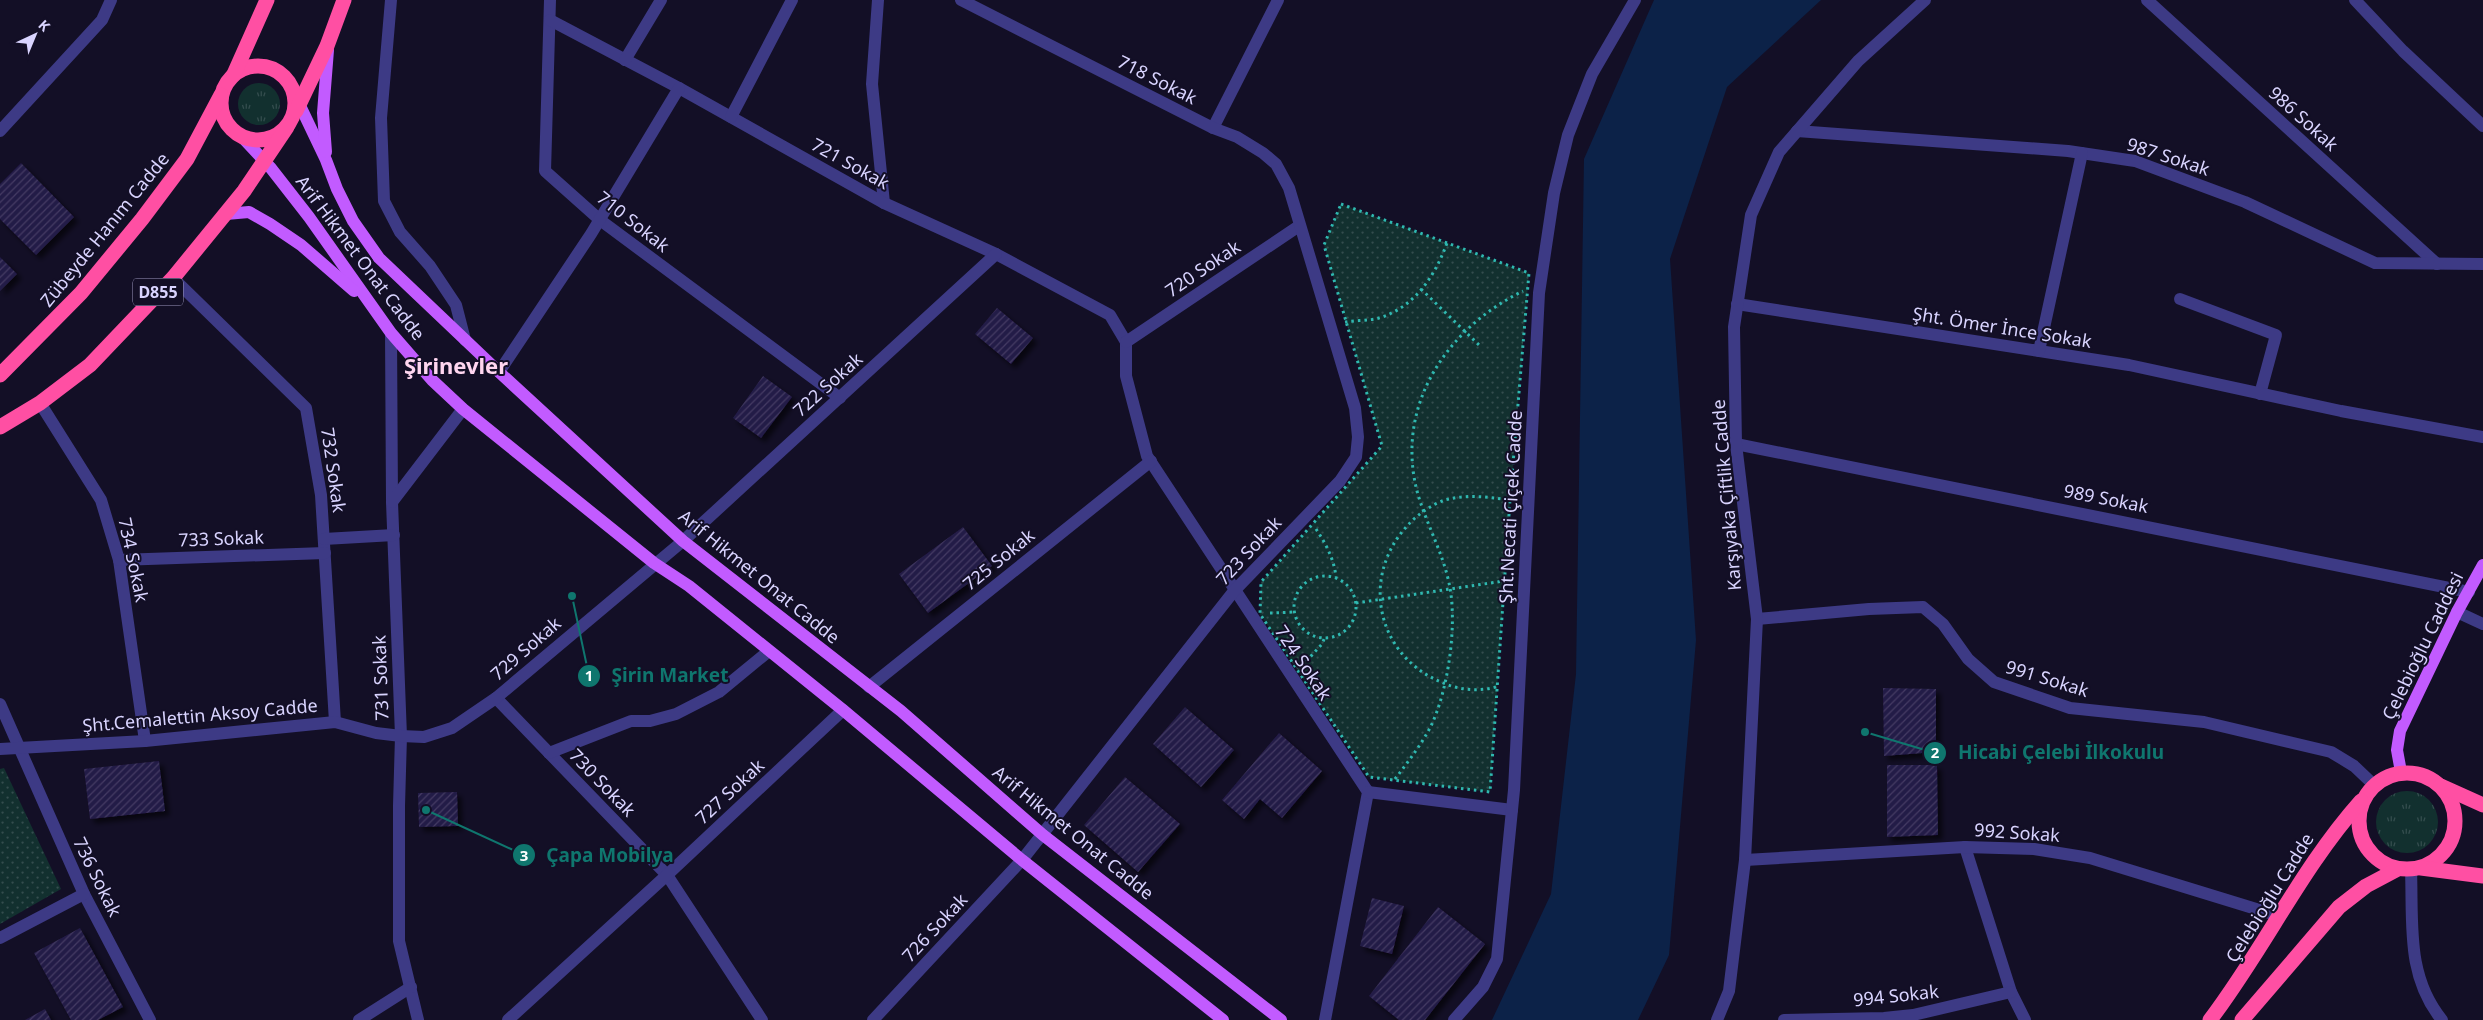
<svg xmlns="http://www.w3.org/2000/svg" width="2483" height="1020" font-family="'Noto Sans',sans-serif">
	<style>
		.grass { fill: url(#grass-tufts) }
		.park { fill: url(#park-dots) }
		.water { fill: #0c2248 }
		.building { fill: url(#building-hatch); filter: url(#shadow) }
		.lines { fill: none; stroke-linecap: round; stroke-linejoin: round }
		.path { stroke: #2fb8b0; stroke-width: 3; stroke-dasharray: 2.5 4; stroke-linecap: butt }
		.minor { stroke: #3d3a85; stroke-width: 12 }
		.major { stroke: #c25bff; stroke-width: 12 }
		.highway { stroke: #ff4fa3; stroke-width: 15 }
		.labels { text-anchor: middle; stroke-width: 4; stroke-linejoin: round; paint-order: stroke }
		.shield { fill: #130f26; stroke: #9e99be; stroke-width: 1 }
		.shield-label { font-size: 16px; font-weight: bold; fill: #d9d4ff }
		.street-label { font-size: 18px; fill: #d9d4ff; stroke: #130f26 }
		.district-label { font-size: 22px; font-weight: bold; fill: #ffd6f0; stroke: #130f26 }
		.leader { fill: none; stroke: #0f766e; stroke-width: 2 }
		.callout-dot { fill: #0f766e; stroke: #130f26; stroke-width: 2 }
		.mark-label { font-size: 15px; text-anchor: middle; font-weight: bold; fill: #fff }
		.callout-label { font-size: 19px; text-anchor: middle; font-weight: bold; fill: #0f766e; stroke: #130f26; stroke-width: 4; stroke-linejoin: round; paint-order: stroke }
	</style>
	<defs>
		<pattern id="grass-tufts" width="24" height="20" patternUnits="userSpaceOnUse" patternTransform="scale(1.25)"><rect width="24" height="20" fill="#12302f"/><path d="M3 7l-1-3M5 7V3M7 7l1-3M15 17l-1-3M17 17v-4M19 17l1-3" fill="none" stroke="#344d4e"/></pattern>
		<pattern id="park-dots" width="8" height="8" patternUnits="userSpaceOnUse" patternTransform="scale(1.25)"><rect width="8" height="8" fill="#12302f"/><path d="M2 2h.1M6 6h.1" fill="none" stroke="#344d4e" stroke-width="1.8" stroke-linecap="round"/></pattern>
		<pattern id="building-hatch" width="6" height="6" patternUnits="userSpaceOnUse" patternTransform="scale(1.25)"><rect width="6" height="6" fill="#241b47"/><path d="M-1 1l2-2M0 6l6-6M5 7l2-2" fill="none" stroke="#433b63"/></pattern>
		<filter id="shadow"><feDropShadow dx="4.5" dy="4.5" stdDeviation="2.5" flood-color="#0009"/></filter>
	</defs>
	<rect width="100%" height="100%" fill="#130f26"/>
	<g class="grass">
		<circle cx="259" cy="104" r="21"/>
		<circle cx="2407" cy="822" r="31"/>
	</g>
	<g class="park">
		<polygon points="1341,204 1529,273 1510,500 1490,792 1369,777 1260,614 1261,582 1382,446 1324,245"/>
		<polygon points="4,768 61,889 0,924 0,769"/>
	</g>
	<polygon class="water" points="1654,0 1821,0 1727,87 1670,259 1696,640 1669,955 1638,1020 1492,1020 1551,894 1576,674 1584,159"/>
	<g class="building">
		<polygon points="21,163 74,217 36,255 0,219 0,184"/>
		<polygon points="0,257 17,274 0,291"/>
		<polygon points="997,308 1033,338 1011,364 975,334"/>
		<polygon points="763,376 792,397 761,438 733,418"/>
		<polygon points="963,527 992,566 928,613 899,574"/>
		<polygon points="1883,688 1936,689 1936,752 1884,756"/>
		<polygon points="1185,707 1234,750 1201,787 1153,744"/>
		<polygon points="1279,733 1322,771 1282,818 1260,799 1244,819 1222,800"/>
		<polygon points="159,761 165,811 90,819 84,769"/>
		<polygon points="1887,765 1937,765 1938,835 1887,837"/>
		<polygon points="1125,777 1180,824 1138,872 1084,825"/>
		<polygon points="457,792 458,826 419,827 418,793"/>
		<polygon points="1372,898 1404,906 1392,954 1360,946"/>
		<polygon points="1438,907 1485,944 1425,1020 1399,1020 1369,996"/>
		<polygon points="80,928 123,1007 98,1020 71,1020 34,953"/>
		<polygon points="45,1009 51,1020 25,1020"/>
	</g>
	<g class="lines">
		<g class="path">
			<polygon points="1341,204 1529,273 1510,500 1490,792 1369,777 1260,614 1261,582 1382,446 1324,245"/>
			<polyline points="1421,289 1479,345"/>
			<path d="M1345 322C1356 320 1369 321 1379 318 1415 307 1435 276 1447 243"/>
			<path d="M1316 529C1326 544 1334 559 1336 577"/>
			<circle cx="1325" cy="607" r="31"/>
			<polyline points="1356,603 1504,581"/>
			<polyline points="1270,613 1295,612"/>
			<polyline points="1302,666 1322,644 1325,637"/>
			<path d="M1496 687C1478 692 1458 690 1441 682 1376 655 1360 576 1408 525 1417 515 1432 504 1445 500 1468 494 1487 497 1510 500"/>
			<path d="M1395 779C1408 762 1421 745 1431 726 1448 690 1457 628 1450 588 1444 554 1426 524 1417 491 1395 405 1447 328 1523 291"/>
		</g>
		<g class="minor">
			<polyline points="391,0 381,118 384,201 400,232 430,266 456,305 465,340"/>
			<polyline points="550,0 545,171 600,220 840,398"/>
			<polyline points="878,0 872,84 884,203"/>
			<polyline points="2147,0 2437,264"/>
			<polyline points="2355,0 2403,51 2483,126"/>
			<polyline points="550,20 679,88 884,203 996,254 1110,315 1126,342"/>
			<polyline points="625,60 661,0"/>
			<polyline points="731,117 792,0"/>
			<polyline points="1213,128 1278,0"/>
			<polyline points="0,131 102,20 111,0"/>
			<polyline points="1797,131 2068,151 2135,161 2245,202 2375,263 2483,264"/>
			<polyline points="173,278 306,408 321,495 335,722"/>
			<polyline points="2180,299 2276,335 2260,394"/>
			<polyline points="1737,304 2129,365 2341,411 2483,437"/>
			<polyline points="391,333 392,502 401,736 399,806 399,941 418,1020"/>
			<polyline points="1126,342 1126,376 1147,456 1368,792 1325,1020"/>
			<polyline points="1126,342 1299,226"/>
			<polyline points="2039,351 2082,153"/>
			<polyline points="499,372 591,234 679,88"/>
			<polyline points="40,403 101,500 119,560 145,741"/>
			<polyline points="1736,444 2469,592"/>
			<polyline points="392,502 463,409"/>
			<polyline points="324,539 394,535"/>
			<polyline points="119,560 325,553"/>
			<polyline points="2457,612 2483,624"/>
			<polyline points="1757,619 1869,609 1923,607 1943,624 1968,659 1994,682 2070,708 2204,722 2331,752 2354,766 2374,785"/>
			<polyline points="869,687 1151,461"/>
			<polyline points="496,698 667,875 762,1020"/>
			<polyline points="0,704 84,894 150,1020"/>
			<polyline points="0,749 145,741 335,722 376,733 401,736 424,737 452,728 496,698 683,541 996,254"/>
			<polyline points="549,753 631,721 650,721 676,714 719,692 769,651"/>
			<polyline points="1368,792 1512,810"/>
			<polyline points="1965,847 2011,992 2025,1020"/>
			<polyline points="1745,860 1965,847 2034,849 2090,858 2279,916"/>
			<path d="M2411 870C2413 924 2406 976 2442 1020"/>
			<polyline points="0,938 84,894"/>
			<polyline points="359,1020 411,987"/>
			<polyline points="508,1020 667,875 843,710"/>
			<polyline points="873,1020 1022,860 1234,591 1340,481 1356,457 1358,437 1355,408 1289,188 1276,164 1263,153 1237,137 1213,128 961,0"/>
			<polyline points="1454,1020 1483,987 1497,959 1514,790 1539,293 1554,193 1568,135 1592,74 1635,0"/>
			<polyline points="1717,1020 1729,991 1745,860 1757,619 1736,444 1734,327 1751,215 1779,152 1858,61 1925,0"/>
			<polyline points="1784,1020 1884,1018 1913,1015 2011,992"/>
		</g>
		<g class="major">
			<polyline points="294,93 326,160 337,189 353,221 379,258 499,372 683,541 901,711 1043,835 1281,1020"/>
			<polyline points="241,136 270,167 309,217 391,333 432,380 463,409 654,563 689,586 843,710 1022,860 1223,1020"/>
			<polyline points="326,152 323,113 328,50"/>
			<polyline points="226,214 249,212 270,224 301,245 354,291"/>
			<polyline points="2401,772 2397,750 2400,731 2457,612 2483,565"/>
		</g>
		<g class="highway">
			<circle cx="258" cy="103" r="37"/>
			<polyline points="234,74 267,0"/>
			<polyline points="296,111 327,46 344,0"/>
			<polyline points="0,375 81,293 142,219 187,159 221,95"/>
			<polyline points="0,427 40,403 90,365 173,278 244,191 287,127"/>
			<circle cx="2407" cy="821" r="48"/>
			<polyline points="2441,786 2483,805"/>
			<polyline points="2421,868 2483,876"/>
			<path d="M2210 1020C2264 949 2302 867 2361 801"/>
			<polyline points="2242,1020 2339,907 2366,886 2398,869"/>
		</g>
	</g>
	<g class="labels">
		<rect class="shield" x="133" y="278.5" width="50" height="27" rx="4"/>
		<g class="shield-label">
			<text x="158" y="298">D855</text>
		</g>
		<g class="street-label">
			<text transform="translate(1157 80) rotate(27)" y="6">718 Sokak</text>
			<text transform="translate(2303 119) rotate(42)" y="6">986 Sokak</text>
			<text transform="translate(2168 157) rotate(18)" y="6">987 Sokak</text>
			<text transform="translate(850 164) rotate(29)" y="6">721 Sokak</text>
			<text transform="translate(633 222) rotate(38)" y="6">710 Sokak</text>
			<text transform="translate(105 230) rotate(-51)" y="6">Zübeyde Hanım Cadde</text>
			<text transform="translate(360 258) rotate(53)" y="6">Arif Hikmet Onat Cadde</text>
			<text transform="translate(1203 269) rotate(-34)" y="6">720 Sokak</text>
			<text transform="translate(2002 328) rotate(9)" y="6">Şht. Ömer İnce Sokak</text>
			<text transform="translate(828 385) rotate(-42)" y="6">722 Sokak</text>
			<text transform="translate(333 470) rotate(82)" y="6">732 Sokak</text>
			<text transform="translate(1727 495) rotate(-95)" y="6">Karşıyaka Çiftlik Cadde</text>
			<text transform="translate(2106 499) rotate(11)" y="6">989 Sokak</text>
			<text transform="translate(1511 507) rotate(-87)" y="6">Şht.Necati Çiçek Cadde</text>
			<text transform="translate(221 539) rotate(-2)" y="6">733 Sokak</text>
			<text transform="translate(1249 551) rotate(-47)" y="6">723 Sokak</text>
			<text transform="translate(133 560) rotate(78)" y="6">734 Sokak</text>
			<text transform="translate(999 560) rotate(-39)" y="6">725 Sokak</text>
			<text transform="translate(759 577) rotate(39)" y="6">Arif Hikmet Onat Cadde</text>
			<text transform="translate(2423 646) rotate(-64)" y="6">Çelebioğlu Caddesi</text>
			<text transform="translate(526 649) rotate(-41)" y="6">729 Sokak</text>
			<text transform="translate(1303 663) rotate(56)" y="6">724 Sokak</text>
			<text transform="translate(381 678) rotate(-92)" y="6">731 Sokak</text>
			<text transform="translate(2047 679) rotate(17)" y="6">991 Sokak</text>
			<text transform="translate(200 716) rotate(-5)" y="6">Şht.Cemalettin Aksoy Cadde</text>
			<text transform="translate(602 783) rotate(46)" y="6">730 Sokak</text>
			<text transform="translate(730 792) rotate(-43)" y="6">727 Sokak</text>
			<text transform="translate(1073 833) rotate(39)" y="6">Arif Hikmet Onat Cadde</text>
			<text transform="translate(2017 833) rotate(4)" y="6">992 Sokak</text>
			<text transform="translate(97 877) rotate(64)" y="6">736 Sokak</text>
			<text transform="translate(2270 898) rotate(-58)" y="6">Çelebioğlu Cadde</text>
			<text transform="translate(935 928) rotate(-47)" y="6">726 Sokak</text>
			<text transform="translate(1896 996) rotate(-6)" y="6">994 Sokak</text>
		</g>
		<g class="district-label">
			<text x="456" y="374">Şirinevler</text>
		</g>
	</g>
	<path class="leader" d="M572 596L589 676M1865 732L1935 753M426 810L524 855"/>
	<g class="callout-dot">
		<circle cx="572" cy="596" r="5"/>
		<circle cx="1865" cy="732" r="5"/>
		<circle cx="426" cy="810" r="5"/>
		<circle cx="589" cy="676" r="12"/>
		<circle cx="1935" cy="753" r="12"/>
		<circle cx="524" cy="855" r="12"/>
	</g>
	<g class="mark-label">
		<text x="589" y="681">1</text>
		<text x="1935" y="758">2</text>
		<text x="524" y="861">3</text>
	</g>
	<g class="callout-label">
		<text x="670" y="682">Şirin Market</text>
		<text x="2061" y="759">Hicabi Çelebi İlkokulu</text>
		<text x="610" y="862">Çapa Mobilya</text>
	</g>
	<g transform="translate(35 35) rotate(44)" stroke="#130f26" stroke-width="4" paint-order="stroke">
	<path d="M0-4L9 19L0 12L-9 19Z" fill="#d9d4ff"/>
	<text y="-8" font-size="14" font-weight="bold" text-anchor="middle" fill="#d9d4ff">K</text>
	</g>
</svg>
